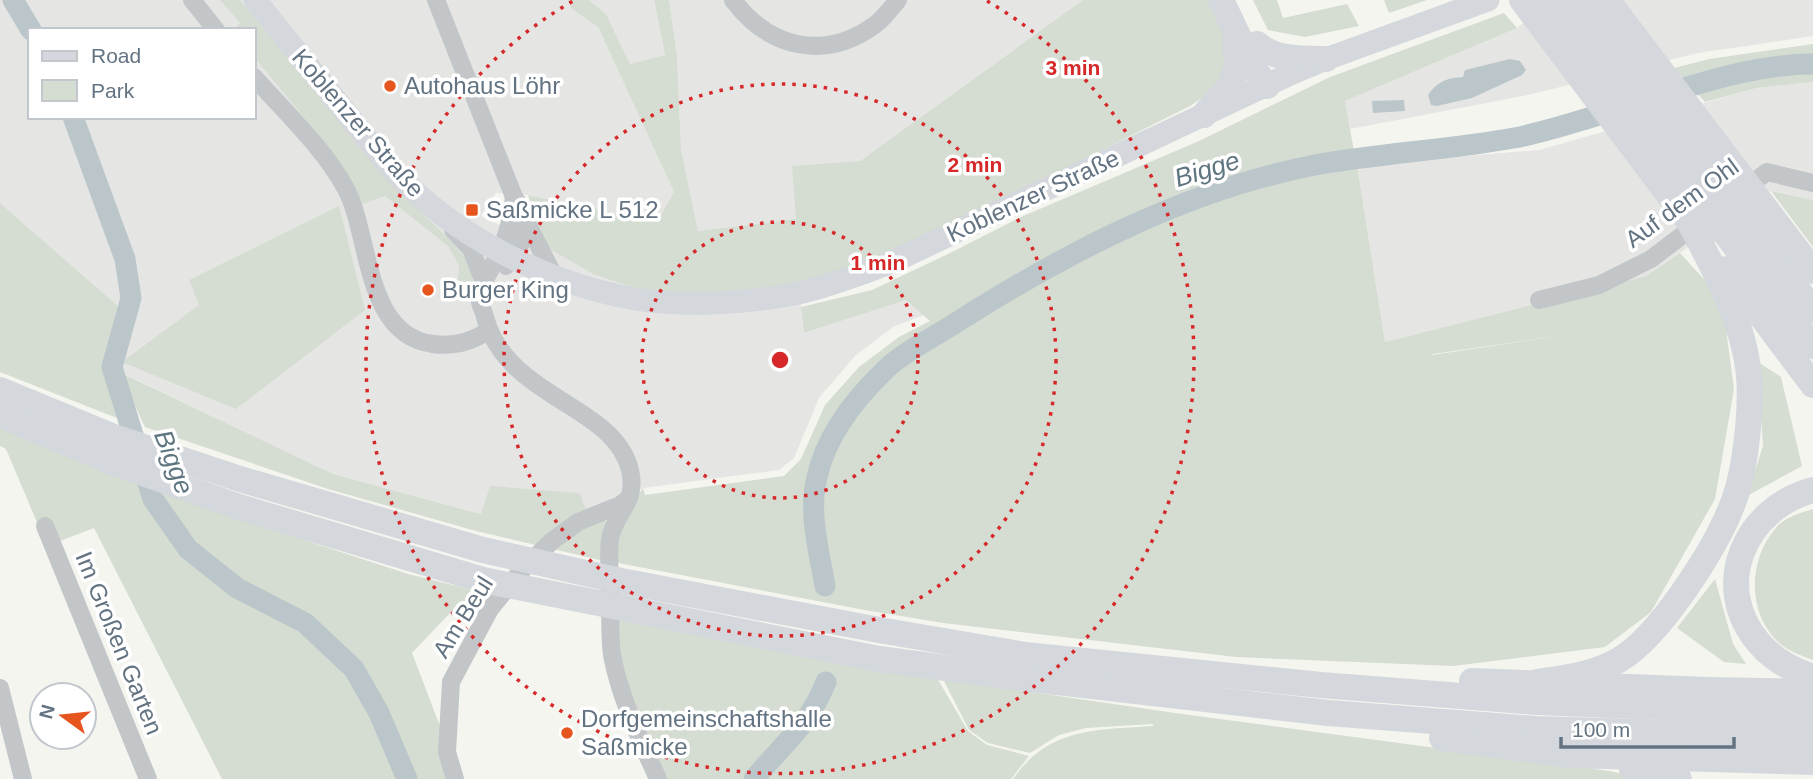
<svg xmlns="http://www.w3.org/2000/svg" width="1813" height="779" font-family="Arial,sans-serif">
	<style>
		.built { fill: #e5e6e4; fill-rule: evenodd }
		.green { fill: #d5dcd1; fill-rule: evenodd }
		.water { fill: #bbc6cb }
		.lines { fill: none; stroke-linecap: round; stroke-linejoin: round }
		.river { stroke: #bbc6cb; stroke-width: 21 }
		.minor { stroke: #c2c6c9; stroke-width: 18 }
		.major { stroke: #d4d8dc; stroke-width: 23 }
		.highway { stroke: #d4d8dc; stroke-width: 26 }
		.ring { fill: none; stroke: #d62828; stroke-width: 3.5; stroke-dasharray: 3.5 7 }
		.poi-dot { fill: #e7551e; stroke: #fff; stroke-width: 2.5 }
		.labels { text-anchor: middle; stroke-width: 7; stroke-linejoin: round; paint-order: stroke }
		.poi-label { font-size: 24px; fill: #637382; stroke: #fff; text-anchor: start }
		.street-label { font-size: 24px; fill: #637382; stroke: #fff }
		.water-label { font-size: 26px; font-style: italic; fill: #5f7580; stroke: #fff }
		.centre { fill: #d62828; stroke: #fff; stroke-width: 3.5 }
		.ring-label { font-size: 21px; text-anchor: middle; font-weight: bold; fill: #d62828; stroke: #fff; stroke-width: 7; stroke-linejoin: round; paint-order: stroke }
	</style>
	<rect width="100%" height="100%" fill="#f5f5f0"/>
	<g class="built">
		<path d="M0 0H568L572 9 598 27 674 192 657 222 528 195 496 193 481 216 544 246 593 274 799 284 804 333 906 300 924 315 893 327 855 356 819 398 794 458 779 470 643 488 586 511 482 514 333 474 105 365 118 306 0 203ZM30 30H254V117H30Z"/>
		<polygon points="589,0 654,0 665,55 630,64 606,14"/>
		<polygon points="669,0 1083,0 860,161 793,167 797,219 698,231 681,149 677,55"/>
		<polygon points="1563,0 1813,0 1813,36 1698,53 1528,95 1350,129 1345,101 1517,28 1541,7"/>
		<polygon points="1813,82 1813,200 1771,191 1646,276 1385,342 1357,165 1539,150 1757,88"/>
	</g>
	<g class="green">
		<polygon points="220,0 240,0 393,186 445,235 469,262 474,285 458,280 459,265 448,246 385,196 362,204 326,144 254,57 254,30 234,30 240,23"/>
		<polygon points="568,0 589,0 606,14 630,64 665,55 654,0 669,0 677,55 681,149 698,231 796,219 792,166 860,161 1083,0 1211,0 1220,21 1228,53 1220,86 1190,106 1033,185 867,263 799,284 715,296 638,289 593,274 544,246 528,195 657,222 674,192 598,27 572,9"/>
		<polygon points="1253,0 1277,0 1283,18 1347,4 1359,26 1305,37 1268,30"/>
		<polygon points="1384,0 1427,0 1389,13"/>
		<path d="M1504 13 1517 28 1345 101 1354 151 1279 171 1283 181 1316 170 1357 165 1385 342 1646 276 1680 253 1722 299 1734 389 1715 499 1651 612 1605 647 1453 666 1236 657 943 623 859 609 618 563V526L643 488 645 495 784 476 801 459 825 405 859 367 899 337 930 321 906 300 804 333 801 307 872 290 948 254 1021 217 1199 141 1330 77ZM1584 332 1432 355 1433 354Z"/>
		<polygon points="1813,44 1813,82 1757,88 1705,102 1674,68 1709,59"/>
		<polygon points="1771,191 1813,200 1813,247"/>
		<polygon points="0,203 118,306 105,365 127,422 0,372"/>
		<polygon points="339,206 365,310 236,409 122,362 199,305 189,280"/>
		<polygon points="1758,362 1781,377 1802,466 1747,496 1763,446"/>
		<polygon points="119,372 333,474 481,514 490,486 580,493 589,520 608,521 608,562 476,531 328,489 145,427"/>
		<polygon points="0,428 158,492 408,574 485,593 450,613 412,653 443,734 448,779 222,779 94,528 47,546 6,449 0,446"/>
		<path d="M1813 509V660C1802 656 1788 651 1779 643 1747 613 1748 561 1775 529 1783 518 1800 513 1813 509Z"/>
		<polygon points="1715,579 1733,644 1746,664 1724,662 1677,628"/>
		<polygon points="618,620 937,678 968,731 987,745 1029,756 1011,779 663,779 640,725 618,654"/>
		<path d="M943 679 1175 713 1609 771 1646 779H1013C1049 727 1096 730 1153 726V724L1086 728 1059 735 1030 753 988 743 969 730Z"/>
	</g>
	<g class="water">
		<path d="M1510 59 1520 61 1526 70 1522 75 1472 98 1437 106 1431 105 1428 95C1438 81 1447 78 1463 77L1465 70Z"/>
		<polygon points="1404,100 1405,111 1373,113 1372,101"/>
	</g>
	<g class="lines">
		<g class="river">
			<polyline points="13,0 31,30"/>
			<path d="M1661 95C1710 80 1762 64 1813 64"/>
			<polyline points="73,117 125,259 131,298 112,367 153,499 188,549 237,588 305,623 354,669 379,713 407,779"/>
			<path d="M825 586C819 551 808 512 817 477 826 436 855 399 884 371 900 354 934 337 954 324 1064 254 1185 190 1315 165 1381 153 1448 150 1514 138 1550 131 1585 119 1621 108"/>
			<path d="M754 779C783 744 809 725 826 682"/>
		</g>
		<g class="minor">
			<polyline points="192,0 216,30"/>
			<path d="M436 0 514 197C536 228 525 238 506 266"/>
			<path d="M733 0C769 48 825 62 876 24 884 18 891 8 898 0"/>
			<path d="M254 77C285 112 323 147 346 189 371 237 364 335 433 344 453 347 471 342 488 331"/>
			<polyline points="1740,192 1767,172 1813,183"/>
			<path d="M514 197C512 217 508 235 499 253 492 269 479 284 480 302 481 307 484 312 485 317 507 399 614 404 630 470 638 503 614 513 610 539 608 556 610 575 610 592 611 612 609 635 612 655 620 698 640 739 658 779"/>
			<polyline points="527,223 553,274"/>
			<polyline points="453,230 471,249 484,282"/>
			<polyline points="1539,300 1599,285 1651,259 1701,221"/>
			<polyline points="45,526 148,779"/>
			<polyline points="0,688 23,779"/>
			<polyline points="455,779 447,752 451,682 490,609 521,571 552,541 578,522 620,505 629,498"/>
		</g>
		<path class="major" d="M255 0 384 160C444 231 543 283 635 299 685 307 750 303 799 293 830 286 860 274 890 263L1288 75 1326 59 1488 0"/>
		<g class="highway">
			<polyline points="1221,0 1254,69 1267,86"/>
			<polyline points="1522,0 1702,239"/>
			<polyline points="1550,0 1747,262 1813,346"/>
			<polyline points="1578,0 1813,310"/>
			<polyline points="1607,0 1813,271"/>
			<path d="M1257 44C1275 60 1302 59 1326 59"/>
			<polyline points="1204,115 1230,86 1237,67 1235,39"/>
			<polyline points="1726,269 1813,385"/>
			<polyline points="0,390 114,437 240,479 483,550 621,581 879,630 1025,655 1321,685 1537,702 1813,713"/>
			<polyline points="0,415 112,462 239,507 483,580 879,659 1013,677 1328,713 1536,729 1813,737"/>
			<path d="M1813 490C1745 508 1710 586 1759 643 1773 660 1792 670 1813 677"/>
			<polyline points="1472,681 1709,690 1813,692"/>
			<path d="M1537 682C1565 678 1593 675 1619 660 1660 636 1716 548 1733 503 1746 470 1753 402 1748 367 1741 316 1714 270 1691 225"/>
			<polyline points="1442,738 1569,755 1813,762"/>
			<polyline points="1632,769 1679,779"/>
		</g>
	</g>
	<g class="ring">
		<circle cx="780" cy="360" r="138"/>
		<circle cx="780" cy="360" r="276"/>
		<path d="M987 1A414 414 0 1 1 573 1"/>
	</g>
	<g class="poi-dot">
		<circle cx="390" cy="86" r="7"/>
		<rect x="465" y="203" width="14" height="14" rx="3.5"/>
		<circle cx="428" cy="290" r="7"/>
		<circle cx="567" cy="733" r="7"/>
	</g>
	<g class="labels">
		<g class="poi-label">
			<text x="404" y="94">Autohaus Löhr</text>
			<text x="486" y="218">Saßmicke L 512</text>
			<text x="442" y="298">Burger King</text>
			<text x="581" y="727">Dorfgemeinschaftshalle<tspan x="581" dy="28">Saßmicke</tspan></text>
		</g>
		<g class="street-label">
			<text transform="translate(358 123) rotate(49)" y="8">Koblenzer Straße</text>
			<text transform="translate(1033 196) rotate(-25)" y="8">Koblenzer Straße</text>
			<text transform="translate(1682 203) rotate(-36)" y="8">Auf dem Ohl</text>
			<text transform="translate(463 617) rotate(-58)" y="8">Am Beul</text>
			<text transform="translate(119 643) rotate(68)" y="8">Im Großen Garten</text>
		</g>
		<g class="water-label">
			<text transform="translate(1207 169) rotate(-17)" y="9">Bigge</text>
			<text transform="translate(174 462) rotate(69)" y="9">Bigge</text>
		</g>
	</g>
	<circle cx="780" cy="360" r="10" class="centre"/>
	<g class="ring-label">
		<text x="1073" y="75">3 min</text>
		<text x="975" y="172">2 min</text>
		<text x="878" y="270">1 min</text>
	</g>
	<rect x="28" y="28" width="228" height="91" fill="#ffffff" stroke="#c1c7cd" stroke-width="2"/>
	<rect x="42" y="51" width="35" height="10" fill="#d4d8dc" stroke="#c1c7cd" stroke-width="2"/>
	<text x="91" y="63" font-size="21" fill="#637382">Road</text>
	<rect x="42" y="80" width="35" height="21" fill="#d5dcd1" stroke="#c1c7cd" stroke-width="2"/>
	<text x="91" y="98" font-size="21" fill="#637382">Park</text>
	<g transform="translate(63 716) rotate(285)"><circle r="33" fill="#ffffff" stroke="#c1c7cd" stroke-width="2"/>
	<path d="M0-5L12 26L0 18L-12 26Z" fill="#e7551e"/>
	<text y="-10" font-size="19" font-weight="bold" text-anchor="middle" fill="#637382">N</text>
	</g>
	<path d="M1561 737v10h173v-10" fill="none" stroke="#637382" stroke-width="3.5"/>
	<text x="1572" y="737" font-size="21" fill="#637382" stroke="#ffffff" stroke-width="5" paint-order="stroke">100 m</text>
</svg>
